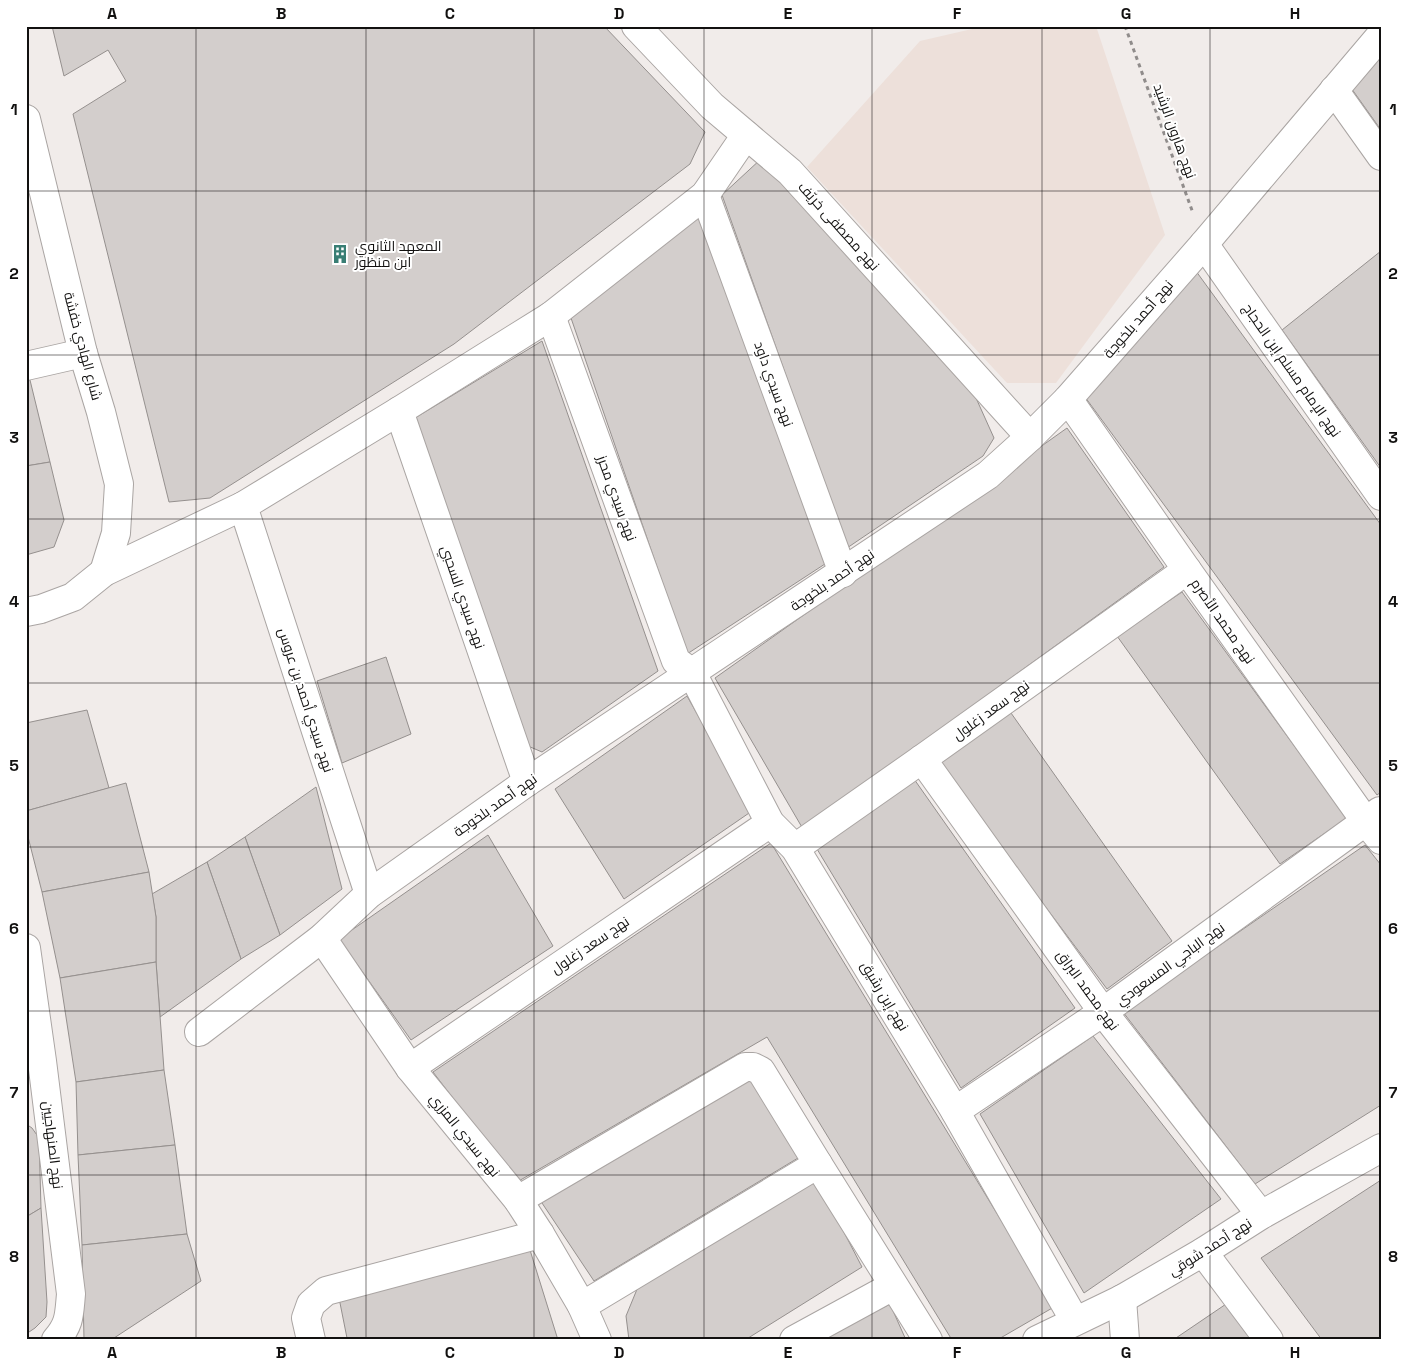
<svg xmlns="http://www.w3.org/2000/svg" width="1407" height="1366" font-family="'Space Grotesk',Cairo,sans-serif">
	<style>
		.built { fill: #ede0da }
		.building { fill: #d3cecc; stroke: #95908e }
		.lines { fill: none; stroke-linecap: round; stroke-linejoin: round }
		.minor-casing { stroke: #aaa5a3; stroke-width: 30 }
		.path { stroke: #908c8b; stroke-width: 3; stroke-dasharray: 4 4; stroke-linecap: butt }
		.minor { stroke: #fff; stroke-width: 28 }
		.grid { fill: none; stroke: #121110; stroke-width: 1; stroke-opacity: 0.55 }
		.labels { text-anchor: middle; stroke-width: 4; stroke-linejoin: round; paint-order: stroke }
		.street-label { font-size: 14px; fill: #121110; stroke: #fff }
		.poi-label { font-size: 14px; fill: #121110; stroke: #fff; text-anchor: start }
		.neatline { fill: none; stroke: #121110; stroke-width: 2 }
		.grid-label { font-size: 16px; text-anchor: middle; font-weight: bold; fill: #121110 }
	</style>
	<rect width="100%" height="100%" fill="#f1ecea"/>
	<polygon class="built" points="985,26 1096,26 1165,235 1056,383 1007,383 807,167 920,41"/>
	<g class="building">
		<polygon points="52,26 604,26 705,132 690,164 454,344 210,498 169,502 73,114 126,81 108,50 64,76"/>
		<polygon points="1381,48 1381,130 1349,85"/>
		<polygon points="762,158 976,398 994,438 983,456 847,548 722,195"/>
		<polygon points="700,216 828,562 687,654 571,318"/>
		<polygon points="1381,251 1381,468 1282,330"/>
		<polygon points="1193,267 1381,525 1381,792 1377,795 1085,397"/>
		<polygon points="542,341 658,671 542,752 528,746 415,418"/>
		<polygon points="29,376 50,462 26,466 26,377"/>
		<polygon points="1067,428 1164,567 803,829 715,678"/>
		<polygon points="50,462 64,520 54,547 26,555 26,466"/>
		<polygon points="1182,592 1347,818 1280,864 1117,636"/>
		<polygon points="386,657 411,734 342,763 317,681"/>
		<polygon points="687,696 752,811 624,899 555,789"/>
		<polygon points="87,710 109,788 26,811 26,723"/>
		<polygon points="1011,713 1172,941 1107,989 937,762"/>
		<polygon points="914,779 1075,1008 961,1088 817,849"/>
		<polygon points="126,783 149,872 42,892 26,829 26,811"/>
		<polygon points="316,787 342,889 280,935 245,837"/>
		<polygon points="488,835 553,946 411,1040 339,939"/>
		<polygon points="245,837 280,935 241,959 207,862"/>
		<polygon points="771,843 1054,1307 997,1340 952,1340 767,1037 517,1182 433,1072"/>
		<polygon points="1365,845 1381,865 1381,1105 1255,1184 1123,1012"/>
		<polygon points="207,862 241,959 160,1017 156,962 156,917 152,894"/>
		<polygon points="149,872 156,917 156,962 60,978 42,892"/>
		<polygon points="156,962 164,1070 76,1082 60,978"/>
		<polygon points="1093,1036 1221,1199 1084,1293 980,1114"/>
		<polygon points="164,1070 175,1145 78,1155 76,1082"/>
		<polygon points="748,1076 798,1158 594,1281 538,1197"/>
		<polygon points="26,1124 32,1128 39,1138 41,1208 26,1217"/>
		<polygon points="175,1145 187,1234 82,1245 78,1155"/>
		<polygon points="817,1180 862,1267 745,1340 629,1340 626,1316 640,1282"/>
		<polygon points="1381,1180 1381,1340 1322,1340 1261,1258"/>
		<polygon points="41,1208 47,1302 46,1317 35,1328 26,1334 26,1217"/>
		<polygon points="187,1234 201,1281 111,1340 84,1340 82,1245"/>
		<polygon points="530,1250 558,1340 341,1340 347,1338 338,1293"/>
		<polygon points="1232,1300 1262,1340 1173,1340"/>
		<polygon points="890,1304 906,1340 820,1340"/>
	</g>
	<g class="lines">
		<g class="minor-casing">
			<g id="minor">
				<polyline points="636,26 712,106 790,172 1030,437"/>
				<polyline points="1334,90 1381,156"/>
				<polyline points="26,119 83,353 101,412 119,484 116,533 104,572"/>
				<polyline points="705,195 843,573"/>
				<polyline points="1204,244 1381,496"/>
				<polyline points="551,316 676,661 692,673 770,823 795,848 955,1111 1075,1321"/>
				<polyline points="26,366 83,353"/>
				<polyline points="1068,399 1187,570 1366,822 1381,840"/>
				<polyline points="399,411 527,782"/>
				<polyline points="243,506 369,894"/>
				<polyline points="26,612 41,609 73,597 104,572 243,506 399,411 551,316 705,195 746,135"/>
				<polyline points="922,759 1103,1012 1261,1215"/>
				<polyline points="795,848 922,759 1187,570"/>
				<polyline points="322,938 410,1068 518,1200 540,1234 582,1306 597,1340"/>
				<path d="M26 948 42 1061 71 1294C69 1315 70 1324 56 1340"/>
				<polyline points="199,1032 322,938 369,894 527,782 988,475 1030,437 1068,399 1204,244 1381,35"/>
				<polyline points="410,1068 770,823"/>
				<polyline points="955,1111 1103,1012 1380,811"/>
				<polyline points="518,1200 745,1067 753,1067 761,1071 818,1164 928,1340"/>
				<polyline points="1203,1252 1269,1340"/>
				<polyline points="1122,1299 1125,1340"/>
				<polyline points="582,1306 818,1164"/>
				<polyline points="311,1340 306,1318 311,1304 326,1291 540,1234"/>
				<polyline points="794,1340 893,1286"/>
				<polyline points="1037,1340 1122,1299 1203,1252 1261,1215 1381,1148"/>
			</g>
		</g>
		<polyline class="path" points="1125,26 1193,213"/>
		<use href="#minor" class="minor"/>
	</g>
	<path class="grid" d="M196 26V1340M366 26V1340M534 26V1340M704 26V1340M872 26V1340M1042 26V1340M1210 26V1340M26 191H1381M26 355H1381M26 519H1381M26 683H1381M26 847H1381M26 1011H1381M26 1175H1381"/>
	<defs>
		<g id="building-bare" transform="scale(1.5)"><path d="M-4-6H4V6H1V3H-1V6H-4ZM-2.5-4.3h1.7v1.8h-1.7ZM.8-4.3h1.7v1.8H.8ZM-2.5-1h1.7V.8h-1.7ZM.8-1h1.7V.8H.8Z" fill="#397e74" stroke="#fff" stroke-width="2.5" paint-order="stroke"/></g>
	</defs>
	<g fill-rule="evenodd">
		<use href="#building-bare" x="340" y="254"/>
	</g>
	<g class="labels">
		<g class="street-label">
			<text transform="translate(1175 131) rotate(70)" y="5">نهج هارون الرشيد</text>
			<text transform="translate(839 226) rotate(48)" y="5">نهج مصطفى خريّف</text>
			<text transform="translate(1138 319) rotate(-49)" y="5">نهج أحمد بلخوجة</text>
			<text transform="translate(83 346) rotate(75)" y="5">شارع الهادي خفشة</text>
			<text transform="translate(1292 370) rotate(55)" y="5">نهج اﻹمام مسلم إبن الحجاج</text>
			<text transform="translate(774 384) rotate(70)" y="5">نهج سيدي داود</text>
			<text transform="translate(617 498) rotate(70)" y="5">نهج سيدي محرز</text>
			<text transform="translate(832 580) rotate(-34)" y="5">نهج أحمد بلخوجة</text>
			<text transform="translate(463 597) rotate(71)" y="5">نهج سيدي السحبي</text>
			<text transform="translate(1223 621) rotate(55)" y="5">نهج محمد الأصرم</text>
			<text transform="translate(306 700) rotate(72)" y="5">نهج سيدي أحمد بن عروس</text>
			<text transform="translate(991 710) rotate(-36)" y="5">نهج سعد زغلول</text>
			<text transform="translate(495 805) rotate(-35)" y="5">نهج أحمد بلخوجة</text>
			<text transform="translate(590 945) rotate(-34)" y="5">نهج سعد زغلول</text>
			<text transform="translate(1170 964) rotate(-36)" y="5">نهج الباجي المسعودي</text>
			<text transform="translate(1088 990) rotate(54)" y="5">نهج محمد البراق</text>
			<text transform="translate(885 996) rotate(59)" y="5">نهج إبن رشيق</text>
			<text transform="translate(465 1135) rotate(51)" y="5">نهج سيدي المزري</text>
			<text transform="translate(53 1145) rotate(83)" y="5">نهج الصنهاجيين</text>
			<text transform="translate(1210 1247) rotate(-32)" y="5">نهج أحمد شوقي</text>
		</g>
		<g class="poi-label">
			<text x="355" y="251">المعهد الثانوي<tspan x="355" dy="16">ابن منظور</tspan></text>
		</g>
	</g>
	<rect width="1407" height="1366" fill="none" stroke="#ffffff" stroke-width="55"/>
	<rect x="28" y="28" width="1352" height="1310" class="neatline"/>
	<g class="grid-label">
		<text x="112" y="19">A</text>
		<text x="281" y="19">B</text>
		<text x="450" y="19">C</text>
		<text x="619" y="19">D</text>
		<text x="788" y="19">E</text>
		<text x="957" y="19">F</text>
		<text x="1126" y="19">G</text>
		<text x="1295" y="19">H</text>
		<text x="14" y="115">1</text>
		<text x="1393" y="115">1</text>
		<text x="14" y="279">2</text>
		<text x="1393" y="279">2</text>
		<text x="14" y="443">3</text>
		<text x="1393" y="443">3</text>
		<text x="14" y="607">4</text>
		<text x="1393" y="607">4</text>
		<text x="14" y="771">5</text>
		<text x="1393" y="771">5</text>
		<text x="14" y="934">6</text>
		<text x="1393" y="934">6</text>
		<text x="14" y="1098">7</text>
		<text x="1393" y="1098">7</text>
		<text x="14" y="1262">8</text>
		<text x="1393" y="1262">8</text>
		<text x="112" y="1358">A</text>
		<text x="281" y="1358">B</text>
		<text x="450" y="1358">C</text>
		<text x="619" y="1358">D</text>
		<text x="788" y="1358">E</text>
		<text x="957" y="1358">F</text>
		<text x="1126" y="1358">G</text>
		<text x="1295" y="1358">H</text>
	</g>
</svg>
